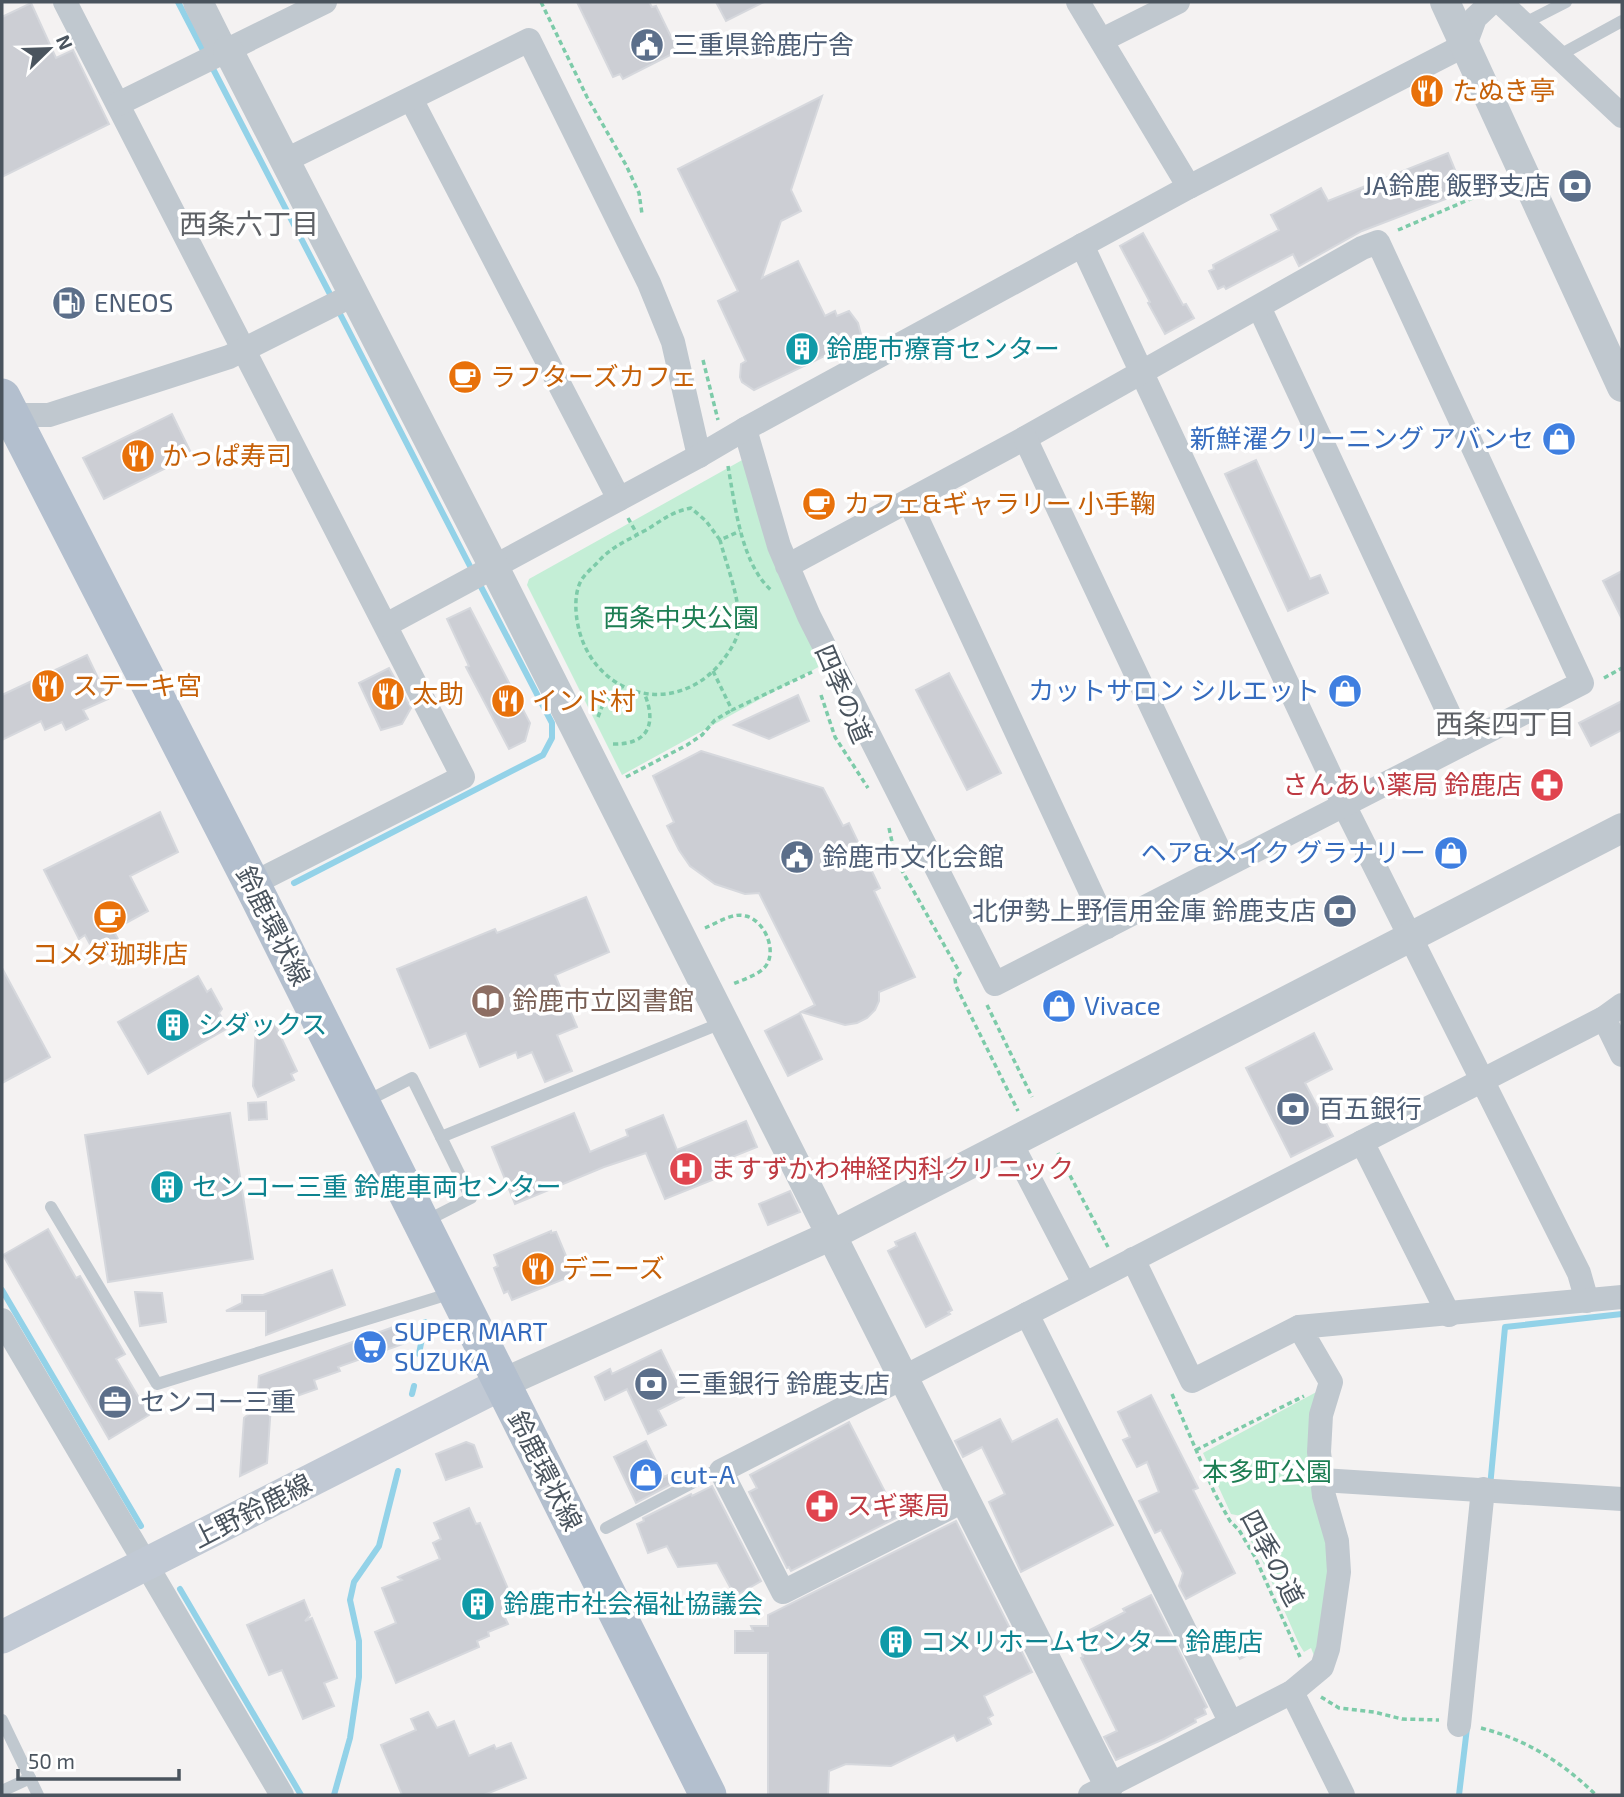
<svg xmlns="http://www.w3.org/2000/svg" width="1624" height="1797" font-family="'Exo 2','Noto Sans JP',sans-serif">
	<style>
		.green { fill: #c4eed6 }
		.lines { fill: none; stroke-linecap: round; stroke-linejoin: round }
		.stream { stroke: #93d2e8; stroke-width: 6 }
		.building { fill: #ccced4; stroke: #d6d8dd; stroke-width: 2 }
		.path { stroke: #7dcba9; stroke-width: 3.5; stroke-dasharray: 5 3.5; stroke-linecap: butt }
		.service { stroke: #c0c8cf; stroke-width: 12 }
		.minor { stroke: #c0c8cf; stroke-width: 24 }
		.tertiary { stroke: #c0c8cf; stroke-width: 30 }
		.secondary { stroke: #c1c9d4; stroke-width: 33 }
		.primary { stroke: #b3bfce; stroke-width: 37 }
		.labels { text-anchor: middle; stroke-width: 7; stroke-linejoin: round; paint-order: stroke }
		.service-label { font-size: 26px; fill: #4e5e75; stroke: #fff; text-anchor: start }
		.food-label { font-size: 26px; fill: #c56008; stroke: #fff; text-anchor: start }
		.culture-label { font-size: 26px; fill: #0d838f; stroke: #fff; text-anchor: start }
		.shop-label { font-size: 26px; fill: #366cbe; stroke: #fff; text-anchor: end }
		.park-label { font-size: 26px; fill: #1d7e53; stroke: #fff }
		.street-label { font-size: 26px; fill: #4a545e; stroke: #fff }
		.health-label { font-size: 26px; fill: #be3a42; stroke: #fff; text-anchor: start }
		.education-label { font-size: 26px; fill: #785e54; stroke: #fff; text-anchor: start }
		.neighbourhood-label { font-size: 28px; fill: #5e6166; stroke: #fff }
	</style>
	<rect width="100%" height="100%" fill="#f4f2f2"/>
	<g class="green">
		<polygon points="744,459 824,664 622,775 527,585 529,579"/>
		<polygon points="1322,1389 1333,1571 1315,1658 1311,1648 1304,1652 1299,1644 1260,1556 1248,1537 1255,1529 1251,1518 1231,1514 1203,1453"/>
	</g>
	<g class="lines">
		<g class="stream">
			<polyline points="178,2 206,56"/>
			<polyline points="211,65 332,298"/>
			<polyline points="337,308 473,572"/>
			<polyline points="294,883 543,755 552,738 552,723 478,581"/>
			<polyline points="2,1290 141,1526"/>
			<polyline points="419,1354 425,1322"/>
			<polyline points="412,1394 414,1386"/>
			<polyline points="1490,1487 1505,1327 1622,1314"/>
			<polyline points="180,1589 301,1795"/>
			<polyline points="334,1795 350,1738 359,1677 359,1641 350,1600 354,1582 379,1546 398,1471"/>
			<polyline points="1459,1795 1467,1728"/>
		</g>
	</g>
	<g class="building">
		<polygon points="577,2 649,2 652,7 656,6 678,51 623,79 620,74 613,77"/>
		<polygon points="716,2 764,2 726,21"/>
		<polygon points="31,3 56,58 73,50 109,124 2,177 2,17"/>
		<polygon points="822,96 791,190 801,211 781,221 762,278 798,261 825,316 835,311 837,316 849,311 858,323 862,338 754,390 742,382 740,377 741,364 746,361 718,301 738,291 678,169"/>
		<polygon points="1448,153 1464,192 1362,231 1299,266 1293,254 1226,289 1224,286 1218,289 1209,271 1214,269 1213,265 1279,230 1271,215 1321,188 1328,201"/>
		<polygon points="1143,233 1183,305 1186,304 1194,318 1165,334 1148,303 1150,302 1120,246"/>
		<polygon points="172,414 192,455 104,499 83,458"/>
		<polygon points="1256,460 1310,579 1320,575 1328,593 1288,611 1225,474"/>
		<polygon points="1622,571 1622,619 1603,581"/>
		<polygon points="470,608 530,723 525,741 509,749 466,667 469,666 447,619"/>
		<polygon points="87,655 108,699 83,710 88,719 66,730 62,722 45,730 41,721 2,740 2,695"/>
		<polygon points="389,668 411,708 402,724 381,730 359,683"/>
		<polygon points="949,673 1001,773 967,790 916,690"/>
		<polygon points="798,695 809,721 769,739 734,725"/>
		<polygon points="1622,701 1622,730 1591,746 1579,723"/>
		<polygon points="701,751 823,788 843,826 849,823 880,888 874,891 915,977 879,992 879,1001 875,1010 867,1018 857,1023 845,1025 801,1012 815,1005 759,893 745,894 715,884 690,866 679,850 667,826 674,822 653,776"/>
		<polygon points="160,812 178,852 130,876 148,911 113,930 122,946 98,959 85,935 79,939 44,870"/>
		<polygon points="586,897 609,952 555,975 577,1027 557,1035 572,1071 545,1082 532,1052 518,1058 516,1052 480,1067 466,1033 430,1048 397,969 495,929 497,933"/>
		<polygon points="2,968 50,1057 2,1083"/>
		<polygon points="198,976 207,992 211,989 222,1009 219,1013 228,1028 148,1074 118,1022"/>
		<polygon points="800,1013 822,1059 788,1076 765,1031"/>
		<polygon points="272,1018 297,1071 291,1074 294,1080 258,1097 253,1086 256,1026"/>
		<polygon points="1314,1033 1332,1069 1305,1083 1333,1136 1291,1157 1246,1068"/>
		<polygon points="266,1102 267,1119 249,1120 248,1103"/>
		<polygon points="230,1113 253,1259 108,1282 85,1135"/>
		<polygon points="574,1113 590,1152 628,1136 626,1130 663,1115 677,1150 746,1121 757,1147 722,1161 726,1170 715,1175 717,1178 665,1199 646,1153 604,1167 515,1204 492,1147"/>
		<polygon points="790,1191 800,1212 768,1225 759,1204"/>
		<polygon points="48,1229 76,1278 80,1276 125,1354 116,1359 149,1415 109,1439 3,1255"/>
		<polygon points="551,1231 551,1233 556,1232 574,1275 512,1300 508,1291 504,1293 494,1268 498,1266 494,1255"/>
		<polygon points="915,1233 952,1310 948,1312 950,1314 926,1327 888,1251 897,1246 895,1242"/>
		<polygon points="332,1270 345,1305 266,1335 266,1311 226,1311 242,1303 242,1295 263,1295"/>
		<polygon points="135,1292 162,1293 166,1322 140,1326"/>
		<polygon points="396,1326 403,1344 338,1367 340,1371 314,1380 317,1389 271,1405 267,1463 240,1476 244,1418 257,1407 259,1376"/>
		<polygon points="661,1350 684,1397 658,1410 666,1425 648,1434 627,1389 605,1400 595,1377 610,1369 612,1374"/>
		<polygon points="1151,1395 1198,1488 1193,1490 1235,1573 1186,1599 1179,1586 1183,1573 1161,1530 1155,1533 1139,1501 1159,1492 1147,1462 1137,1467 1123,1440 1130,1437 1118,1412"/>
		<polygon points="1000,1419 1012,1442 1057,1419 1113,1525 1021,1572 989,1502 1005,1494 982,1447 963,1457 955,1441"/>
		<polygon points="849,1422 898,1517 791,1571 789,1567 787,1568 749,1492 757,1488 750,1475"/>
		<polygon points="646,1441 664,1477 679,1470 683,1478 636,1503 614,1457"/>
		<polygon points="466,1442 474,1445 482,1467 446,1480 436,1454"/>
		<polygon points="712,1486 761,1581 735,1596 717,1563 678,1567 667,1546 648,1553 637,1524 644,1521 643,1518 691,1494 692,1496"/>
		<polygon points="469,1508 476,1524 480,1523 517,1610 504,1616 508,1624 488,1632 489,1636 477,1641 479,1647 396,1683 375,1632 396,1623 382,1588 402,1580 398,1577 440,1559 433,1543 441,1539 434,1523"/>
		<polygon points="956,1521 1032,1672 984,1696 993,1715 988,1718 991,1724 957,1741 954,1735 891,1766 846,1764 829,1771 828,1795 768,1795 768,1653 735,1653 735,1631 753,1631 751,1626 768,1626 768,1615"/>
		<polygon points="1151,1595 1207,1707 1204,1709 1206,1714 1195,1719 1196,1722 1164,1739 1116,1760 1104,1737 1117,1731 1081,1658 1083,1657 1082,1654 1089,1651 1087,1648 1097,1643 1090,1630 1125,1612 1123,1609"/>
		<polygon points="304,1600 310,1615 305,1621 312,1618 337,1678 324,1683 334,1706 303,1719 282,1670 269,1675 247,1625"/>
		<polygon points="1250,1634 1258,1650 1240,1659 1232,1643"/>
		<polygon points="428,1712 437,1728 454,1721 469,1756 494,1745 496,1749 511,1743 526,1778 484,1795 402,1795 381,1745 416,1730 411,1719"/>
	</g>
	<g class="lines">
		<g class="path">
			<polyline points="541,2 587,97 626,165 639,193 642,214"/>
			<polyline points="1398,230 1503,185"/>
			<polyline points="703,360 718,420"/>
			<path d="M728 466C735 505 741 564 772 591"/>
			<polyline points="628,518 637,534"/>
			<path d="M720 540 706 521 691 508C670 512 662 521 644 531 625 542 612 546 597 563 592 568 586 573 582 579 575 590 575 607 577 620 588 692 669 721 719 665 728 654 740 638 739 623 739 595 727 567 720 540L740 531"/>
			<polyline points="713,671 732,710 812,672"/>
			<polyline points="1604,678 1622,668"/>
			<polyline points="821,695 835,737 868,788"/>
			<polyline points="598,717 603,704 622,687"/>
			<path d="M613 744C647 745 657 725 645 695"/>
			<polyline points="626,777 687,745 702,735 715,720 732,710"/>
			<polyline points="889,828 896,860 960,973 955,979 956,986 1018,1111"/>
			<path d="M705 928C717 923 733 912 746 916 766 921 779 955 763 969 755 976 742 980 733 984"/>
			<polyline points="987,1005 1032,1097"/>
			<polyline points="1058,1153 1108,1247"/>
			<polyline points="1172,1394 1215,1494 1230,1521 1239,1530 1255,1557 1300,1657"/>
			<polyline points="1196,1450 1304,1396"/>
			<polyline points="1321,1697 1339,1708 1374,1712 1402,1719 1439,1720"/>
			<path d="M1481 1728C1527 1740 1562 1762 1596 1795"/>
		</g>
		<g class="service">
			<polyline points="1523,24 1566,2"/>
			<polyline points="1558,56 1622,21"/>
			<polyline points="365,1102 412,1078 471,1198 426,1221"/>
			<polyline points="441,1137 724,1022"/>
			<polyline points="51,1207 157,1384 452,1293"/>
			<polyline points="606,1528 713,1472 721,1471"/>
			<polyline points="2,1720 38,1795"/>
			<polyline points="2,1791 30,1778"/>
		</g>
		<g class="minor">
			<polyline points="65,2 463,777 252,884"/>
			<polyline points="1078,2 1189,187"/>
			<polyline points="1500,2 1622,116"/>
			<polyline points="1102,40 1178,2"/>
			<polyline points="411,99 619,499"/>
			<polyline points="118,104 325,2"/>
			<polyline points="284,161 529,40 649,283 673,342 699,456"/>
			<polyline points="1082,245 1344,805 1579,1273 1587,1301"/>
			<polyline points="1259,307 1463,744"/>
			<polyline points="2,415 49,415 229,357 353,295"/>
			<polyline points="745,429 779,546 809,616 995,984 1582,683 1378,242 1362,248 1025,438 787,566"/>
			<polyline points="1025,438 1226,865"/>
			<polyline points="909,501 1107,927"/>
			<polyline points="386,625 699,456 745,429 1189,187 1465,45 1475,18 1492,2"/>
			<polyline points="1604,1018 1622,1055"/>
			<polyline points="1362,1142 1449,1315"/>
			<polyline points="1011,1143 1084,1283"/>
			<polyline points="1133,1259 1192,1381 1299,1327"/>
			<polyline points="1027,1314 1231,1723"/>
			<polyline points="2,1320 282,1795"/>
			<polyline points="1322,1480 1622,1499"/>
			<polyline points="965,1500 783,1592 721,1471 1604,1018 1622,1005"/>
			<polyline points="1292,1692 1343,1795"/>
			<polyline points="1459,1725 1483,1489"/>
			<polyline points="1090,1795 1292,1692 1322,1667 1328,1649 1339,1572 1337,1541 1324,1496 1319,1452 1321,1415 1331,1382 1299,1327 1622,1297"/>
		</g>
		<g class="tertiary">
			<polyline points="198,2 223,52"/>
			<polyline points="1445,2 1622,387"/>
			<polyline points="228,50 494,567 1109,1785"/>
			<polyline points="501,1384 832,1235 1622,828"/>
		</g>
		<polyline class="secondary" points="2,1637 501,1384"/>
		<polyline class="primary" points="2,397 252,884 708,1795"/>
	</g>
	<defs>
		<g id="civic-disc" transform="scale(1.75)"><circle r="9.5" fill="#5c6f8a" stroke="#fff"/><path d="M-.6-6.5H3V-4.5H.6V-3L4-1V1h2V6H-6V1h2V-1L-.6-3ZM-1.2 2.5V6h2.4V2.5Z" fill="#fff"/></g>
		<g id="restaurant-disc" transform="scale(1.75)"><circle r="9.5" fill="#e8710a" stroke="#fff"/><path d="M-5-6h1v4h1v-4h1v4h1v-4h1v5L-1.5 .5V6h-2V.5L-5-1ZM5-6V6H3V1.5H1.5Q1.5-4 5-6Z" fill="#fff"/></g>
		<g id="bank-disc" transform="scale(1.75)"><circle r="9.5" fill="#5c6f8a" stroke="#fff"/><path d="M-6-4H6V4H-6ZM0-2.3a2.3 2.3 0 1 0 0 4.6a2.3 2.3 0 1 0 0-4.6Z" fill="#fff"/></g>
		<g id="fuel-disc" transform="scale(1.75)"><circle r="9.5" fill="#5c6f8a" stroke="#fff"/><path d="M-5.5-6h7V0h2V4h1.3V-2.5L3-4.5l.8-.8L6-3V5H2.5V1h-1V6h-7ZM-4.2-4.7v3.2H.2V-4.7Z" fill="#fff"/></g>
		<g id="building-disc" transform="scale(1.75)"><circle r="9.5" fill="#0f9aa8" stroke="#fff"/><path d="M-4-6H4V6H1V3H-1V6H-4ZM-2.5-4.3h1.7v1.8h-1.7ZM.8-4.3h1.7v1.8H.8ZM-2.5-1h1.7V.8h-1.7ZM.8-1h1.7V.8H.8Z" fill="#fff"/></g>
		<g id="cafe-disc" transform="scale(1.75)"><circle r="9.5" fill="#e8710a" stroke="#fff"/><path d="M-5.5-4.5H6V0H3Q3 3.5 0 3.5H-2.5Q-5.5 3.5-5.5 0ZM3-3.2v2h1.7v-2ZM-6 4.5H4V6H-6Z" fill="#fff"/></g>
		<g id="shop-disc" transform="scale(1.75)"><circle r="9.5" fill="#3f7fe0" stroke="#fff"/><path d="M-5-2.5h2.3a2.7 3.5 0 0 1 5.4 0H5L5.5 6h-11ZM-1.5-2.5h3a1.5 2.3 0 0 0-3 0Z" fill="#fff"/></g>
		<g id="pharmacy-disc" transform="scale(1.75)"><circle r="9.5" fill="#e0444e" stroke="#fff"/><path d="M-2-6h4v4h4v4h-4v4h-4v-4h-4v-4h4Z" fill="#fff"/></g>
		<g id="library-disc" transform="scale(1.75)"><circle r="9.5" fill="#8d6e63" stroke="#fff"/><path d="M-6-4Q-3-5.5-.7-3.5V5Q-3 3-6 4ZM6-4Q3-5.5 .7-3.5V5Q3 3 6 4Z" fill="#fff"/></g>
		<g id="hospital-disc" transform="scale(1.75)"><circle r="9.5" fill="#e0444e" stroke="#fff"/><path d="M-5-5h3v3.5h4V-5h3V5h-3V1.5h-4V5h-3Z" fill="#fff"/></g>
		<g id="supermarket-disc" transform="scale(1.75)"><circle r="9.5" fill="#3f7fe0" stroke="#fff"/><path d="M-6-5.5h2.5l.6 2H6L4.5 2H-2.5L-4.4-4H-6ZM-1.5 3.2a1.3 1.3 0 1 0 .1 0ZM3 3.2a1.3 1.3 0 1 0 .1 0Z" fill="#fff"/></g>
		<g id="office-disc" transform="scale(1.75)"><circle r="9.5" fill="#5c6f8a" stroke="#fff"/><path d="M-6-3h4V-5.5h4V-3h4V5H-6ZM-1-4.5V-3h2v-1.5ZM-6 0V1H6V0Z" fill="#fff"/></g>
	</defs>
	<g fill-rule="evenodd">
		<use href="#civic-disc" x="647" y="45"/>
		<use href="#restaurant-disc" x="1427" y="91"/>
		<use href="#bank-disc" x="1575" y="186"/>
		<use href="#fuel-disc" x="69" y="303"/>
		<use href="#building-disc" x="802" y="349"/>
		<use href="#cafe-disc" x="465" y="377"/>
		<use href="#shop-disc" x="1559" y="439"/>
		<use href="#restaurant-disc" x="138" y="456"/>
		<use href="#cafe-disc" x="819" y="504"/>
		<use href="#restaurant-disc" x="48" y="686"/>
		<use href="#shop-disc" x="1345" y="691"/>
		<use href="#restaurant-disc" x="388" y="694"/>
		<use href="#restaurant-disc" x="508" y="701"/>
		<use href="#pharmacy-disc" x="1547" y="785"/>
		<use href="#shop-disc" x="1451" y="853"/>
		<use href="#civic-disc" x="797" y="857"/>
		<use href="#bank-disc" x="1340" y="911"/>
		<use href="#cafe-disc" x="110" y="917"/>
		<use href="#library-disc" x="488" y="1001"/>
		<use href="#shop-disc" x="1059" y="1006"/>
		<use href="#building-disc" x="173" y="1025"/>
		<use href="#bank-disc" x="1293" y="1109"/>
		<use href="#hospital-disc" x="686" y="1169"/>
		<use href="#building-disc" x="167" y="1187"/>
		<use href="#restaurant-disc" x="538" y="1269"/>
		<use href="#supermarket-disc" x="370" y="1347"/>
		<use href="#bank-disc" x="651" y="1384"/>
		<use href="#office-disc" x="115" y="1402"/>
		<use href="#shop-disc" x="646" y="1475"/>
		<use href="#pharmacy-disc" x="822" y="1506"/>
		<use href="#building-disc" x="478" y="1604"/>
		<use href="#building-disc" x="896" y="1642"/>
	</g>
	<g class="labels">
		<g class="service-label">
			<text x="672" y="54">三重県鈴鹿庁舎</text>
			<text x="1550" y="195" text-anchor="end">JA鈴鹿 飯野支店</text>
			<text x="94" y="312">ENEOS</text>
			<text x="822" y="866">鈴鹿市文化会館</text>
			<text x="1316" y="920" text-anchor="end">北伊勢上野信用金庫 鈴鹿支店</text>
			<text x="1318" y="1118">百五銀行</text>
			<text x="676" y="1393">三重銀行 鈴鹿支店</text>
			<text x="140" y="1411">センコー三重</text>
		</g>
		<g class="food-label">
			<text x="1452" y="100">たぬき亭</text>
			<text x="490" y="386">ラフターズカフェ</text>
			<text x="162" y="465">かっぱ寿司</text>
			<text x="844" y="513">カフェ&amp;ギャラリー 小手鞠</text>
			<text x="72" y="695">ステーキ宮</text>
			<text x="412" y="703">太助</text>
			<text x="532" y="710">インド村</text>
			<text x="110" y="963" text-anchor="middle">コメダ珈琲店</text>
			<text x="562" y="1278">デニーズ</text>
		</g>
		<g class="culture-label">
			<text x="826" y="358">鈴鹿市療育センター</text>
			<text x="198" y="1034">シダックス</text>
			<text x="192" y="1196">センコー三重 鈴鹿車両センター</text>
			<text x="503" y="1613">鈴鹿市社会福祉協議会</text>
			<text x="920" y="1651">コメリホームセンター 鈴鹿店</text>
		</g>
		<g class="shop-label">
			<text x="1534" y="448">新鮮濯クリーニング アバンセ</text>
			<text x="1320" y="700">カットサロン シルエット</text>
			<text x="1426" y="862">ヘア&amp;メイク グラナリー</text>
			<text x="1084" y="1015" text-anchor="start">Vivace</text>
			<text x="394" y="1341" text-anchor="start">SUPER MART<tspan x="394" dy="30">SUZUKA</tspan></text>
			<text x="670" y="1484" text-anchor="start">cut-A</text>
		</g>
		<g class="park-label">
			<text x="681" y="627">西条中央公園</text>
			<text x="1267" y="1481">本多町公園</text>
		</g>
		<g class="street-label">
			<text transform="translate(843 694) rotate(67)" y="9">四季の道</text>
			<text transform="translate(273 926) rotate(63)" y="9">鈴鹿環状線</text>
			<text transform="translate(545 1471) rotate(63)" y="9">鈴鹿環状線</text>
			<text transform="translate(252 1511) rotate(-27)" y="9">上野鈴鹿線</text>
			<text transform="translate(1272 1558) rotate(62)" y="9">四季の道</text>
		</g>
		<g class="health-label">
			<text x="1522" y="794" text-anchor="end">さんあい薬局 鈴鹿店</text>
			<text x="710" y="1178">ますずかわ神経内科クリニック</text>
			<text x="846" y="1515">スギ薬局</text>
		</g>
		<g class="education-label">
			<text x="512" y="1010">鈴鹿市立図書館</text>
		</g>
		<g class="neighbourhood-label">
			<text x="249" y="234">西条六丁目</text>
			<text x="1505" y="734">西条四丁目</text>
		</g>
	</g>
	<rect width="1624" height="1797" fill="none" stroke="#4a545e" stroke-width="7"/>
	<g transform="translate(49 49) rotate(67)" stroke="#ffffff" stroke-width="5" paint-order="stroke">
	<path d="M0-5L12 26L0 18L-12 26Z" fill="#4a545e"/>
	<text y="-10" font-size="19" font-weight="bold" text-anchor="middle" fill="#4a545e">N</text>
	</g>
	<path d="M18 1769v10h161v-10" fill="none" stroke="#4a545e" stroke-width="3.5"/>
	<text x="28" y="1769" font-size="21" fill="#4a545e" stroke="#ffffff" stroke-width="5" paint-order="stroke">50 m</text>
</svg>
